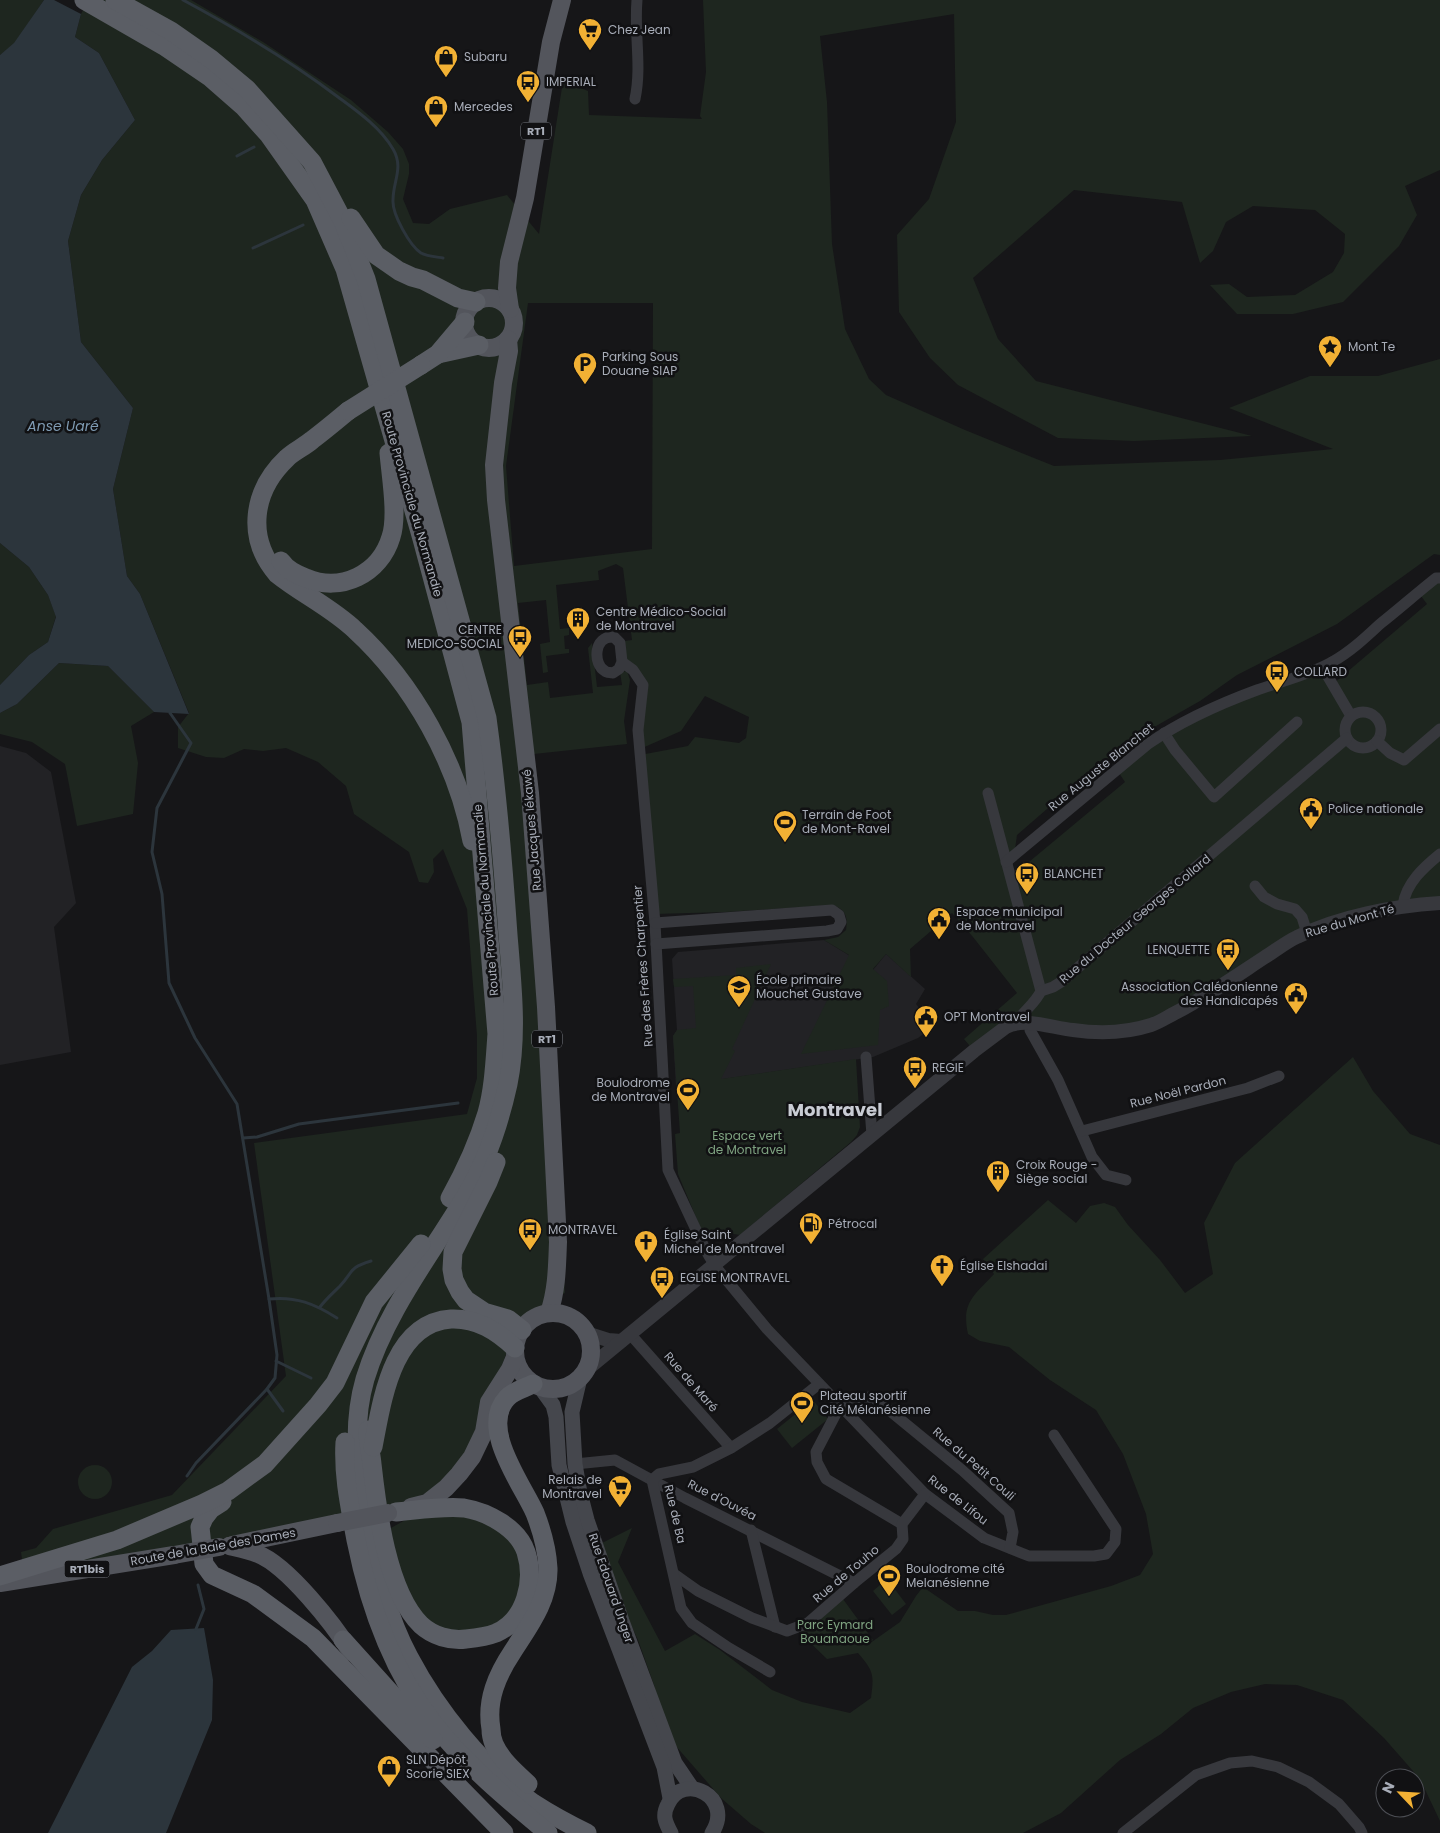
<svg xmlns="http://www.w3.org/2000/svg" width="1440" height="1833" font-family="Poppins,sans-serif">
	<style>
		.built { fill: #222225 }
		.green { fill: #1e261f; fill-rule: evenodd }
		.water { fill: #2c353c }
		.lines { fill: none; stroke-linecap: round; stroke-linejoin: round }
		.stream { stroke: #2c353c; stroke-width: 3 }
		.minor { stroke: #37383d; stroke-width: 11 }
		.tertiary { stroke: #37383d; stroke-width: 14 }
		.secondary { stroke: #45474d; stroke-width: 15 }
		.primary { stroke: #53555c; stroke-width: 18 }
		.trunk { stroke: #5b5e65; stroke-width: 19 }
		.primary-bridge { stroke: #53555c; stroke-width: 18 }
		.trunk-bridge { stroke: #5b5e65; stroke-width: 19 }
		.labels { text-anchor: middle; stroke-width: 5; stroke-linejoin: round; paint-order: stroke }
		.shield { fill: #111113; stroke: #7b7e86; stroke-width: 1 }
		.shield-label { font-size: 11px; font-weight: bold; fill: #a8adb8 }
		.poi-label { font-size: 12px; fill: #a8adb8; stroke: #111113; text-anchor: start }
		.street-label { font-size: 12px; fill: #a8adb8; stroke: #111113 }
		.park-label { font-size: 12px; fill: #7fa381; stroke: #111113 }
		.water-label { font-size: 14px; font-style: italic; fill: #7f9bb3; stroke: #111113 }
		.district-label { font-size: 18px; font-weight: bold; fill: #c9ccd4; stroke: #111113 }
	</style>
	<rect width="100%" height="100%" fill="#161618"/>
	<g class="built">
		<polygon points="0,746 26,753 51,772 76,903 54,927 71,1052 0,1065"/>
		<polygon points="824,940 873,970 886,954 925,989 916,1004 934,1026 918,1038 873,1057 676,1086 673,1036 677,1030 672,959 678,952"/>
	</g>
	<g class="green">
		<polygon points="0,0 44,0 14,44 0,55"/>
		<path d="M88 0H191L263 42 351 100 388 132 403 149 409 164V174L403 199 413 223 429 224 450 209 507 195 539 234 563 81 588 91 589 115 702 119 700 116 706 72 703 0H1440V170L1405 186 1417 215 1399 246 1343 302 1293 314H1237L1210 285 1229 284 1247 297 1295 295 1333 272 1344 253 1345 234 1315 210 1253 206 1226 222 1213 251 1200 263 1182 202 1074 190 973 278 998 339 1036 381 1252 436 1134 441 1058 438 958 385 930 358 899 312 897 235 929 199 956 122 954 14 820 36 827 102 832 244 845 329 869 379 886 395 965 430 1054 466 1220 460 1333 449 1229 408 1310 376H1378L1440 359V555L1434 554 1337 624 1237 675 1200 701 1156 726 1070 789 1017 835 1011 877 1125 782 1117 770 1164 733 1332 662 1333 684 1427 604 1418 592 1440 578V903L1326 926 1131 1031 1023 1022 974 1051 964 1039 1017 993 973 937 952 913 910 949 911 977 886 954 873 969 887 981 889 1006 880 1010 878 1045 801 1054 849 955 824 940 838 937 846 930C848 917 846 910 833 905L726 912 654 914 640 755 688 746 695 737 739 743 746 738 749 717 705 696 681 731 640 749 643 685 626 665 625 641 632 640 623 568 616 564 598 571 599 580 556 585 560 629 569 628V635L564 636 565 649H569V653L546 656 548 672 543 673 540 644 550 642 546 600 518 603 527 685 548 682 550 698 593 693 588 648 592 643 597 687 622 685 620 672 627 671 630 680 624 721 627 744 534 754 565 1293 519 1320 475 1437 462 1461 429 1492 398 1505 268 1531 24 1574 21 1552 36 1548 53 1529 172 1495 286 1376 254 1143 467 1114 477 1078V1036L467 909 443 849 433 859 434 872 428 883 419 882 409 852 354 814 346 786 318 762 286 748 263 751 244 749 224 758 206 757 178 748V727L189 713 140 594 127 576 113 489 133 408 81 342 68 241 81 195 102 160 135 120 99 53 75 37 81 14ZM528 303H653L652 549 514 566 506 466Z"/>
		<polygon points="0,543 29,567 48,595 56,616 48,642 29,655 0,685"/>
		<polygon points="59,663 108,666 154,712 131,726 138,763 133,814 77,826 65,764 32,742 0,734 0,713 17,704"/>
		<polygon points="771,964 732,1049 735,1051 721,1079 856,1059 860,1127 857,1135 851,1142 740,1235 722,1232 703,1234 678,1174 675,1134 680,1133 673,1036 677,1030 696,1028 693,986 674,987 673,979 736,975 736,968"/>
		<path d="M1353 1057 1373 1091 1410 1134 1440 1145V1821L1420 1779 1384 1738 1343 1700 1297 1685 1265 1684 1231 1692 1193 1708 1161 1734 1120 1760 1061 1813 1023 1833H765L751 1824 721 1798 675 1745 661 1714 654 1685 638 1640 615 1590 602 1543 632 1528 618 1562 665 1651 695 1634 720 1650 772 1690 802 1702 850 1713 871 1698C874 1674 874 1672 858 1653L827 1659 796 1629 840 1595 873 1640 866 1646 900 1622 916 1596 923 1587 958 1611H975L993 1615H1006L1111 1586 1140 1575 1153 1554 1146 1514 1123 1454 1096 1410 1050 1380 1009 1347 980 1341 968 1334C961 1302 974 1296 994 1274L983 1259 1048 1200 1076 1223 1090 1206 1104 1203 1115 1207 1128 1225 1160 1260 1185 1293 1213 1274 1204 1223 1235 1163Z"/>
		<polygon points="813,1400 828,1419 792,1448 777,1429"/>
		<circle cx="95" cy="1482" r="17"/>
		<polygon points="463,1508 524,1546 520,1612 477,1638 422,1625 382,1533 423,1510"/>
		<polygon points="887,1579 906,1604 892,1615 873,1591"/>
	</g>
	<g class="water">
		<polygon points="44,0 54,0 81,14 75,37 99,53 135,120 102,160 81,195 68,241 81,342 133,408 113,489 127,576 140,594 189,714 154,712 108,666 59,663 17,704 0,713 0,685 29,655 48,642 56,617 48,595 29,567 0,543 0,55 14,43"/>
		<polygon points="204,1628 213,1680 212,1720 166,1833 48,1833 132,1667 152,1651 171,1630"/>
	</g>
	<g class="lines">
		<g class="stream">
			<path d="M183 0C237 29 289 60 338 97 357 111 380 127 393 149 404 168 393 181 393 200 392 214 410 246 421 253 426 256 437 257 443 258"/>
			<polyline points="237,156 254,147"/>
			<polyline points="253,248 303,225"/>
			<polyline points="170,713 191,743 157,808 152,852 162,894 169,983 195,1038 237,1104 269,1299 277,1355 275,1378 267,1389 196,1463 187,1476"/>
			<polyline points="243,1138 257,1137 299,1124 458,1103"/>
			<path d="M269 1299C296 1296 315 1304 337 1318"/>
			<path d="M320 1307C326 1299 333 1293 340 1286 354 1271 348 1268 371 1261"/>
			<polyline points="276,1361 311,1378"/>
			<polyline points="267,1389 283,1411"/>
			<polyline points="196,1629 204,1609 198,1585"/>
		</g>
		<g class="minor">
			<path d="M635 99C642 66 634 34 637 0"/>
			<path d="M622 662 619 669 613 673C610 672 607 673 605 671 593 665 593 635 614 637L620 643 622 662 633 670 643 685 638 730 655 923 668 1170 706 1251 715 1266 767 1329 925 1494 984 1538 1029 1556H1094L1106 1554 1115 1542 1116 1529 1054 1435"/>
			<polyline points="1332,662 1327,675 1351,716"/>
			<circle cx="1363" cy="730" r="18"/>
			<polyline points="1164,733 1175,750 1214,797 1297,722"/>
			<polyline points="1377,741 1390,753 1404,760 1440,729"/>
			<polyline points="988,793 1041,991"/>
			<path d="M1006 862 1148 744C1181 721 1219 704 1257 690 1282 681 1309 675 1332 662 1350 652 1365 638 1380 624 1399 609 1417 593 1436 578H1440"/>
			<polyline points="1255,886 1264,897 1277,904 1295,909 1302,917 1307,933"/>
			<path d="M1403 905C1406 883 1424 867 1440 854"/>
			<polyline points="655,923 832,910 839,915 841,922 837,929 827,931 656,944"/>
			<path d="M1016 1023C1023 1011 1035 1004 1041 991L1053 987 1061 982 1347 738"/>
			<polyline points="1031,1023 1030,1030 1058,1080 1092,1157 1106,1175 1126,1180"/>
			<polyline points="866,1057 872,1135"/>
			<polyline points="1082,1131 1248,1088 1279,1076"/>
			<polyline points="631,1335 731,1448"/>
			<polyline points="575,1464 615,1460 685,1498 854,1583"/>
			<polyline points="902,1524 826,1479 817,1462 816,1452 841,1404 850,1398 873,1397 962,1470 1009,1513 1013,1532 1010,1548"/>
			<polyline points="751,1530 775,1627"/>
			<polyline points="674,1574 698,1591 752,1618 787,1631 808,1623 854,1583 896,1549 903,1539 902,1524 925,1494"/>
			<polyline points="770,1672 729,1648 692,1623 681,1608 652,1480 659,1474 693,1467 731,1448 770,1423 819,1384"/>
			<polyline points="1123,1833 1196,1775 1230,1763 1252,1761 1278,1767 1309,1782 1339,1804 1359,1827 1362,1833"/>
		</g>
		<g class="tertiary">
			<polyline points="586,1333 608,1340 621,1341"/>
			<path d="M585 1371 974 1051 1006 1027C1026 1017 1052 1028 1073 1030 1100 1034 1126 1033 1151 1025 1160 1022 1167 1017 1175 1013 1206 997 1236 976 1265 957 1275 951 1286 942 1297 937 1339 916 1394 906 1440 903"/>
		</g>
		<g class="secondary">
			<polyline points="580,1378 572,1412 575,1464 580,1493 587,1520 622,1621 675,1763 692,1788"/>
			<polyline points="540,1387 553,1405 556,1417 559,1465 573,1522 590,1573 664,1767 670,1798"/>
			<path d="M671 1833C665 1822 662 1815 668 1804 683 1771 735 1797 712 1833"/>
		</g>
		<g class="primary">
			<circle cx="489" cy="323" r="25"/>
			<polyline points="510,309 507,288 509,262 525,198 551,42 562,0"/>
			<path d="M508 339 509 351 503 383 494 465 496 500 530 793 546 1007 558 1242C557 1267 557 1289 549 1313"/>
			<circle cx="553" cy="1351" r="38"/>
			<polyline points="411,1507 427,1503 446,1488 459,1474 472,1457 484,1432 489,1402 510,1369 515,1357"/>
			<polyline points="232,1545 337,1523"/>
			<path d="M229 1546C238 1548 249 1550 258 1554 288 1566 334 1625 351 1652"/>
			<polyline points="0,1583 174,1555"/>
		</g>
		<g class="trunk">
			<path d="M84 0 164 46 211 78 243 106 269 135 315 200 345 269 422 539 471 722 497 1034C495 1060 494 1088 487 1113 478 1143 465 1171 450 1198"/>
			<path d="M115 0 171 31 211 59 247 89 312 162 343 221 366 279 487 718C497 790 503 863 508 935 512 984 518 1035 508 1084 499 1125 486 1164 464 1199 429 1257 385 1313 365 1379 351 1427 358 1479 368 1527 377 1571 387 1617 409 1657 437 1710 483 1768 533 1803 550 1814 568 1824 587 1833"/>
			<polyline points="351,218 376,255 399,271 412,277 423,280 458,298 476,302"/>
			<polyline points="438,354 479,345"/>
			<polyline points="421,365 438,354 465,322"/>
			<path d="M348 411C336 421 324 431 312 440 304 447 294 451 287 458 252 491 246 538 277 574 302 594 332 608 355 630 413 683 458 764 472 841"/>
			<path d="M281 561C287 570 296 574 306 578 341 593 380 574 391 537 398 516 391 477 389 453"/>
			<polyline points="496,1162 488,1182 453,1252 452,1269 454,1280 460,1292 466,1300 484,1312 508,1319 522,1330"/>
			<path d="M368 1430C368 1442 371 1453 372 1464 377 1509 387 1592 421 1625 433 1636 450 1641 466 1639 476 1638 486 1637 496 1633 526 1620 535 1581 526 1552 518 1528 488 1512 464 1508 442 1506 418 1510 396 1512"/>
			<path d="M345 1442C343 1476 350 1507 356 1540 369 1605 392 1670 433 1723 466 1765 507 1799 548 1833"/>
			<path d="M373 1447C382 1401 392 1323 451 1319 477 1318 497 1331 515 1348"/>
			<polyline points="222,1502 211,1509 204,1518 200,1527 204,1564 212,1575 253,1594 313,1638 504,1833"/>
			<polyline points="0,1576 117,1540 202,1504 228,1491 265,1464 318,1405 335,1383 374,1302 421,1244"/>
			<polyline points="343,1640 433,1740"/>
			<path d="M528 1784C515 1772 501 1760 494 1744 492 1739 491 1733 491 1729 486 1700 497 1675 513 1651 529 1626 549 1600 548 1568 547 1549 542 1531 535 1513 522 1484 479 1428 507 1398 513 1391 525 1388 533 1384"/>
		</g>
		<g class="primary-bridge">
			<polyline points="337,1523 388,1513"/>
			<polyline points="174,1555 219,1547"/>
		</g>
		<polyline class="trunk-bridge" points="348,411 421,365"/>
	</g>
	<defs>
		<g id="supermarket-pin" transform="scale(1.25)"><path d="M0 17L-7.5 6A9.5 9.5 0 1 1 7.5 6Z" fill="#f2b134" stroke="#111113"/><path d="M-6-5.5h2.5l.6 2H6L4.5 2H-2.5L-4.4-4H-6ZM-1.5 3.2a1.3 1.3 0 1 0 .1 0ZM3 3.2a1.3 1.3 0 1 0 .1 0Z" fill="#111"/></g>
		<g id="shop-pin" transform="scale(1.25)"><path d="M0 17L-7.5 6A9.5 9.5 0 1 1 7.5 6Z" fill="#f2b134" stroke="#111113"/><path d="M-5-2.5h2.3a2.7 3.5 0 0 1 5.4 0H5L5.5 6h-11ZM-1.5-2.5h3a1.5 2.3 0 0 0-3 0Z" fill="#111"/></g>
		<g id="bus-pin" transform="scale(1.25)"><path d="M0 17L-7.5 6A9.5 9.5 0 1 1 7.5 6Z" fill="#f2b134" stroke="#111113"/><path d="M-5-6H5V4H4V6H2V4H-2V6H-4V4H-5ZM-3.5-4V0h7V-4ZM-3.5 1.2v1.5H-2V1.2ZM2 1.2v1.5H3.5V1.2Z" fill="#111"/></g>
		<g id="sight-pin" transform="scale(1.25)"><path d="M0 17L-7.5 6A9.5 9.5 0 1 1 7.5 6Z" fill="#f2b134" stroke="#111113"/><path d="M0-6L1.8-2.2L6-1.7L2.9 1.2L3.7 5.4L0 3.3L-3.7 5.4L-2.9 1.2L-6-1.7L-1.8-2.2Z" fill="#111"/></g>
		<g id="parking-pin" transform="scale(1.25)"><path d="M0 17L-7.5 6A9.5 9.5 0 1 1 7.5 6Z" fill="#f2b134" stroke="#111113"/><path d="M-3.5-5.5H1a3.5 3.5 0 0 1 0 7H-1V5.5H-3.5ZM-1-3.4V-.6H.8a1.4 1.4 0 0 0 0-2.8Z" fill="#111"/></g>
		<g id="building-pin" transform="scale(1.25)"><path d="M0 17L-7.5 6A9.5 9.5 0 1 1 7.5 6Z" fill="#f2b134" stroke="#111113"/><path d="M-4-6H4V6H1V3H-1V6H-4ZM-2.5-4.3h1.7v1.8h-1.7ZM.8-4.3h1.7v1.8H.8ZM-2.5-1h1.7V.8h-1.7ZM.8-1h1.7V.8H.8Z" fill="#111"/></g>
		<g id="civic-pin" transform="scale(1.25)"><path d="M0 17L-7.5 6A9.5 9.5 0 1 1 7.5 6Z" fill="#f2b134" stroke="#111113"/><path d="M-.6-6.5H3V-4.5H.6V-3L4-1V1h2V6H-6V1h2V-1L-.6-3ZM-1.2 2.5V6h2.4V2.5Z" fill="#111"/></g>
		<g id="stadium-pin" transform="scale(1.25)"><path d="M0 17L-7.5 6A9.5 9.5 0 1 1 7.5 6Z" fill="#f2b134" stroke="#111113"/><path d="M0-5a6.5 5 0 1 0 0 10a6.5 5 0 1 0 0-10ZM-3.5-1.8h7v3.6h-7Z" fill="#111"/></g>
		<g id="school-pin" transform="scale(1.25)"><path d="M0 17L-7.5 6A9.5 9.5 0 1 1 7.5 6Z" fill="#f2b134" stroke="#111113"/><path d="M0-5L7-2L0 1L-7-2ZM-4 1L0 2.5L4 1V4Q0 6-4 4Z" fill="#111"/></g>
		<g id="fuel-pin" transform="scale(1.25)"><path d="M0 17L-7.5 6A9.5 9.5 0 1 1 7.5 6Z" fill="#f2b134" stroke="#111113"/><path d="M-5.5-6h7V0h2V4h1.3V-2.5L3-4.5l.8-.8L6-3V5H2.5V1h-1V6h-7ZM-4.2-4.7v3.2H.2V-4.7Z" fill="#111"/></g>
		<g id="church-pin" transform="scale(1.25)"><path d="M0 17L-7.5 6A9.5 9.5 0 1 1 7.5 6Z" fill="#f2b134" stroke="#111113"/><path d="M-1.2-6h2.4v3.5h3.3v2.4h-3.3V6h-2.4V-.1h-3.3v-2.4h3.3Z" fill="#111"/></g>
	</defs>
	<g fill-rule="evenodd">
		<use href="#supermarket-pin" x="590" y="30"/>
		<use href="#shop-pin" x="446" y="57"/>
		<use href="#bus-pin" x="528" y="82"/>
		<use href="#shop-pin" x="436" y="107"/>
		<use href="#sight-pin" x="1330" y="347"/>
		<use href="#parking-pin" x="585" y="364"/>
		<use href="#building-pin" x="578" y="619"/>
		<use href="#bus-pin" x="520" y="637"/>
		<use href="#bus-pin" x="1277" y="672"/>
		<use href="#civic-pin" x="1311" y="809"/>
		<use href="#stadium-pin" x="785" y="822"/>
		<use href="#bus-pin" x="1027" y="874"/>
		<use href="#civic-pin" x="939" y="919"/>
		<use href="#bus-pin" x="1228" y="950"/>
		<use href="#school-pin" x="739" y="987"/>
		<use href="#civic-pin" x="1296" y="994"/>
		<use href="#civic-pin" x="926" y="1017"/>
		<use href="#bus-pin" x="915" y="1068"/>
		<use href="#stadium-pin" x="688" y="1090"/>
		<use href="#building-pin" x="998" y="1172"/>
		<use href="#fuel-pin" x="811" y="1224"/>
		<use href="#bus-pin" x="530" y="1230"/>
		<use href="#church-pin" x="646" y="1242"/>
		<use href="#church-pin" x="942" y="1266"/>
		<use href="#bus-pin" x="662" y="1278"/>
		<use href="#stadium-pin" x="802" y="1403"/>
		<use href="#supermarket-pin" x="620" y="1487"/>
		<use href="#stadium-pin" x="889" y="1576"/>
		<use href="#shop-pin" x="389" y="1767"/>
	</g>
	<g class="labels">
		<g class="shield">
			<rect x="521" y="122.5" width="30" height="17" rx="4"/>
			<rect x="532" y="1030.5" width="30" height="17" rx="4"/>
			<rect x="64.5" y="1560.5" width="45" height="17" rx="4"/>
		</g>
		<g class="shield-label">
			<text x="536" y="135">RT1</text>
			<text x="547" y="1043">RT1</text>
			<text x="87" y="1573">RT1bis</text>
		</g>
		<g class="poi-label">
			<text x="608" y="34">Chez Jean</text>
			<text x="464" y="61">Subaru</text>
			<text x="546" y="86">IMPERIAL</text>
			<text x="454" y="111">Mercedes</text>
			<text x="1348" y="351">Mont Te</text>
			<text x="602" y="361">Parking Sous<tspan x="602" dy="14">Douane SIAP</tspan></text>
			<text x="596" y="616">Centre Médico-Social<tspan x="596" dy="14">de Montravel</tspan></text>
			<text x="502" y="634" text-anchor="end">CENTRE<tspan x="502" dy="14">MEDICO-SOCIAL</tspan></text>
			<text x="1294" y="676">COLLARD</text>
			<text x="1328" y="813">Police nationale</text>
			<text x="802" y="819">Terrain de Foot<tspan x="802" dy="14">de Mont-Ravel</tspan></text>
			<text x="1044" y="878">BLANCHET</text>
			<text x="956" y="916">Espace municipal<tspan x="956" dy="14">de Montravel</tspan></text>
			<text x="1210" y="954" text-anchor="end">LENQUETTE</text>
			<text x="756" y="984">École primaire<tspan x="756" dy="14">Mouchet Gustave</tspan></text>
			<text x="1278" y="991" text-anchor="end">Association Calédonienne<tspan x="1278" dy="14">des Handicapés</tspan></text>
			<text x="944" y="1021">OPT Montravel</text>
			<text x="932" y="1072">REGIE</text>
			<text x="670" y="1087" text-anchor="end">Boulodrome<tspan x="670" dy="14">de Montravel</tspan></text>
			<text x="1016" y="1169">Croix Rouge -<tspan x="1016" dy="14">Siège social</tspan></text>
			<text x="828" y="1228">Pétrocal</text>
			<text x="548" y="1234">MONTRAVEL</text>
			<text x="664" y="1239">Église Saint<tspan x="664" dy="14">Michel de Montravel</tspan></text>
			<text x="960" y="1270">Église Elshadai</text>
			<text x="680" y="1282">EGLISE MONTRAVEL</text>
			<text x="820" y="1400">Plateau sportif<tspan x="820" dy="14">Cité Mélanésienne</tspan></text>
			<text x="602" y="1484" text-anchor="end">Relais de<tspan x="602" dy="14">Montravel</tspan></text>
			<text x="906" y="1573">Boulodrome cité<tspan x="906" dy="14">Melanésienne</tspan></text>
			<text x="406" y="1764">SLN Dépôt<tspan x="406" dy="14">Scorie SIEX</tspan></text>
		</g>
		<g class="street-label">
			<text transform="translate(412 504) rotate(74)" y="4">Route Provinciale du Normandie</text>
			<text transform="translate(1101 767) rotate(-39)" y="4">Rue Auguste Blanchet</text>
			<text transform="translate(532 830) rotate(-95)" y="4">Rue Jacques Iékawé</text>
			<text transform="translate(486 900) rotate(-95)" y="4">Route Provinciale du Normandie</text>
			<text transform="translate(1135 919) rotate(-40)" y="4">Rue du Docteur Georges Collard</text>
			<text transform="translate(1350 921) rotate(-16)" y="4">Rue du Mont Té</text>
			<text transform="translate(643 966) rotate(-94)" y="4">Rue des Frères Charpentier</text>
			<text transform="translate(1178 1092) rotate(-14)" y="4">Rue Noël Pardon</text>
			<text transform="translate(691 1382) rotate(49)" y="4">Rue de Maré</text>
			<text transform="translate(974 1464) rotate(41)" y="4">Rue du Petit Couli</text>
			<text transform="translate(722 1500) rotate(27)" y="4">Rue d'Ouvéa</text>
			<text transform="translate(958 1500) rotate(38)" y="4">Rue de Lifou</text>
			<text transform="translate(675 1514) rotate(77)" y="4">Rue de Ba</text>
			<text transform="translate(213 1547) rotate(-10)" y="4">Route de la Baie des Dames</text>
			<text transform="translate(846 1574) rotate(-40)" y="4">Rue de Touho</text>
			<text transform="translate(611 1588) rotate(71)" y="4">Rue Edouard Unger</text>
		</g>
		<g class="park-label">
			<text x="747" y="1140">Espace vert<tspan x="747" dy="14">de Montravel</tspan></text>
			<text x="835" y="1629">Parc Eymard<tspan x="835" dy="14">Bouanaoue</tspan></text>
		</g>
		<g class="water-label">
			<text x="63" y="431">Anse Uaré</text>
		</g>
		<g class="district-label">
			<text x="835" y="1116">Montravel</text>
		</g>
	</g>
	<g transform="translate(1400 1793) rotate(295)"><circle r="24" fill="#111113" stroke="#4d4f55"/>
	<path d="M0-4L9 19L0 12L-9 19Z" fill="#f2b134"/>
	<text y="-8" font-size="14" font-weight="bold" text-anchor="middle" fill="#a8adb8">N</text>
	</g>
</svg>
